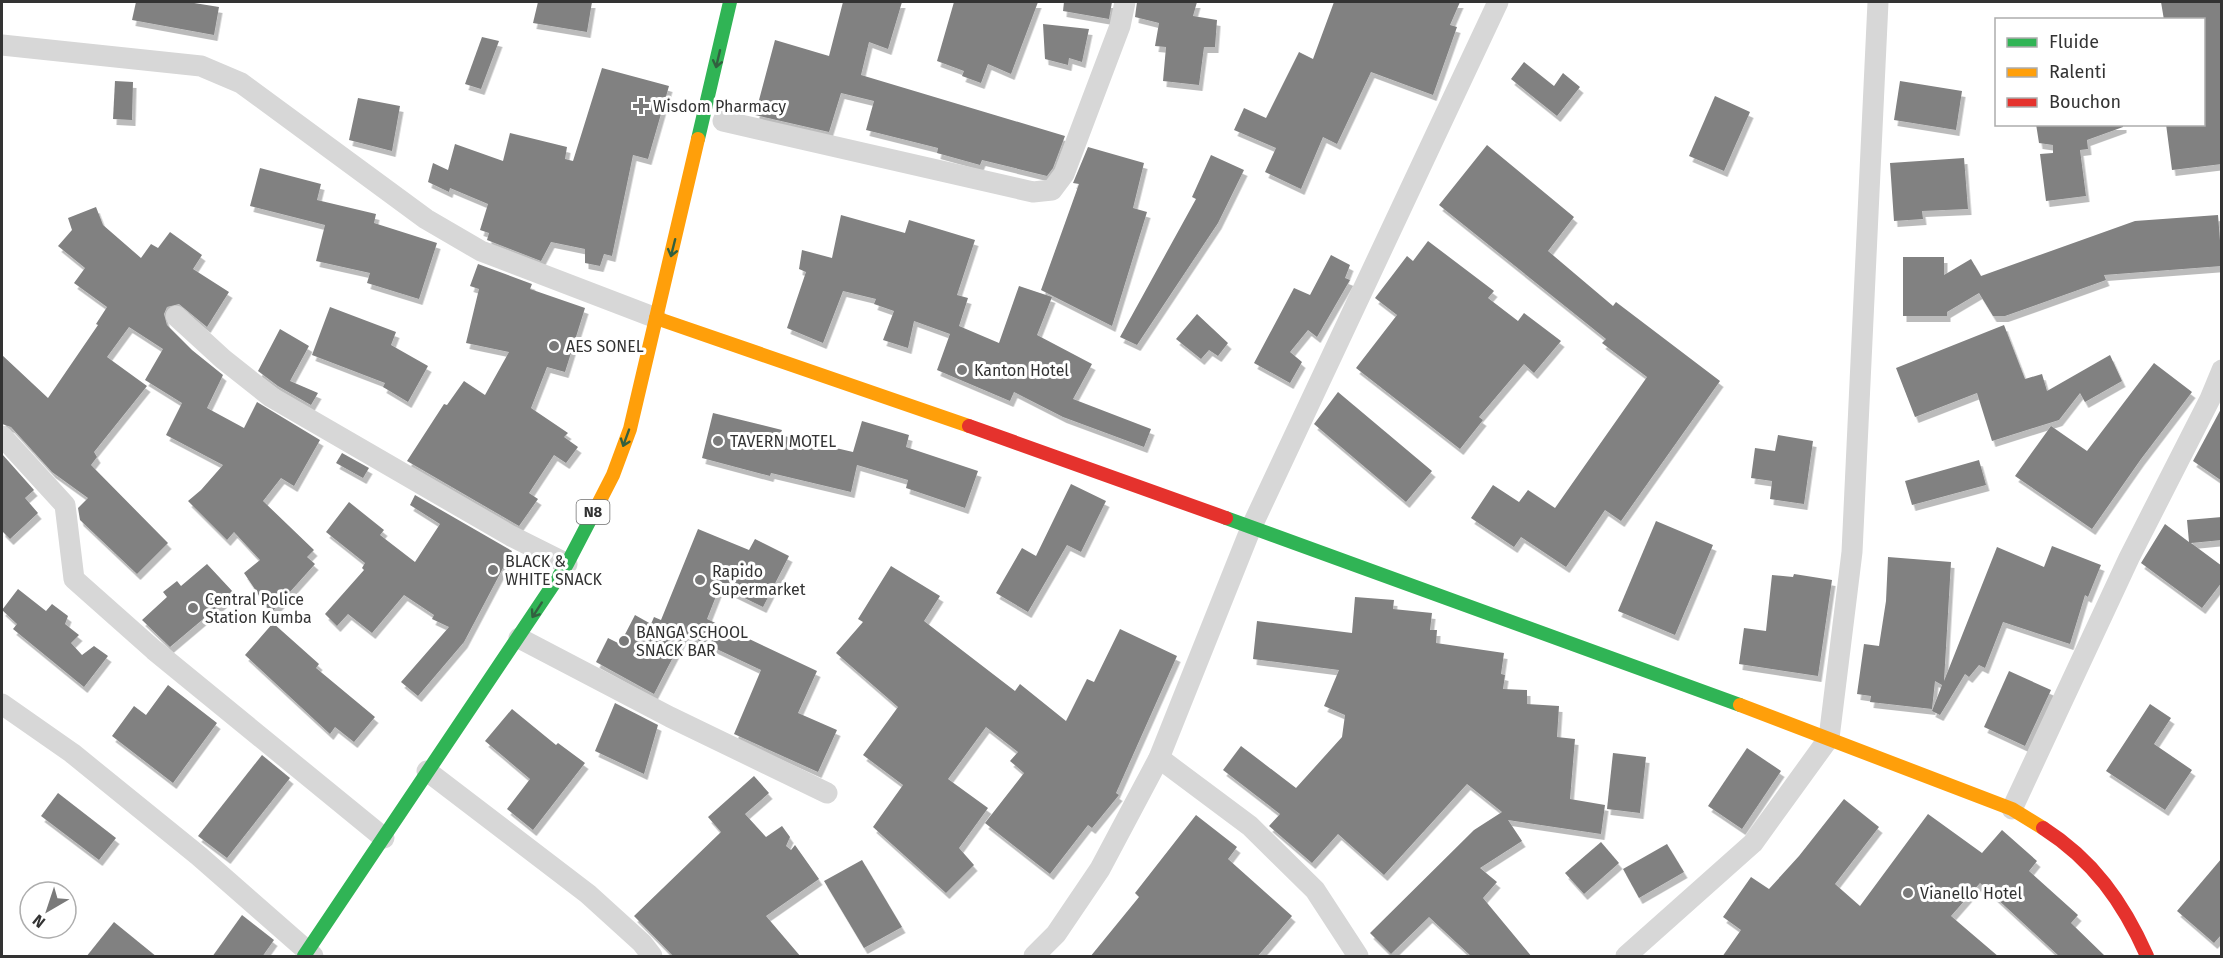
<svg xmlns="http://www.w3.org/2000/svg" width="2223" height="958" font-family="'Fira Sans',sans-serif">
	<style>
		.building { fill: #818181; filter: url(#shadow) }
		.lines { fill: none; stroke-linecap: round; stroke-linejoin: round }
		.street { stroke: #d7d7d7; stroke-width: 21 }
		.fast { stroke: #30b455; stroke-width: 14 }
		.slow { stroke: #ff9f0a; stroke-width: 14 }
		.jam { stroke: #e5322d; stroke-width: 14 }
		.oneway { stroke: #32603f }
		.poi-dot { fill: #7a7a7a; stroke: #fff; stroke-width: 2 }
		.labels { text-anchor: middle; stroke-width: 6; stroke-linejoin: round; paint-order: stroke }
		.shield { fill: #fff; stroke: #707070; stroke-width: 1.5 }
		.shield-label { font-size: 15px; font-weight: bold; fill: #333 }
		.poi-label { font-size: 16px; fill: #333; stroke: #fff; text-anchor: start }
	</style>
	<defs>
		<filter id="shadow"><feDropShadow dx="3.5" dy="6" stdDeviation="0" flood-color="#0004"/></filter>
	</defs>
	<rect width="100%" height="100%" fill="#fff"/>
	<g class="building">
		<polygon points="136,2 188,2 219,7 214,35 132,20"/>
		<polygon points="538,2 592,2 587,32 533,23"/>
		<polygon points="843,2 902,2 888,49 869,42 861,75 1065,136 1053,168 1047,176 982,160 980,165 937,153 938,148 866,130 874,101 841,93 829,132 755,115 775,40 829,56"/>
		<polygon points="954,2 1038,2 1011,74 988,64 981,83 962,76 964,71 937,61"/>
		<polygon points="1064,2 1112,2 1109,19 1063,11"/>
		<polygon points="1137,2 1197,2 1193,16 1217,20 1215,47 1204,47 1199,85 1163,81 1166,47 1155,46 1159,23 1135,17"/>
		<polygon points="1334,2 1460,2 1450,25 1457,27 1433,95 1371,72 1337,144 1323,137 1301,189 1265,172 1276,148 1234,130 1244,108 1266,118 1299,52 1313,59"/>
		<polygon points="2161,2 2222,2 2222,164 2172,170 2166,124 2204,124 2204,20 2164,20"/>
		<polygon points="1043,24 1089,29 1082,62 1069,58 1068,65 1045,59"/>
		<polygon points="482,37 499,41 481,89 465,84"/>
		<polygon points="1524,62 1554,86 1563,73 1580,87 1557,116 1511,79"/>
		<polygon points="602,68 669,86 648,159 633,155 612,256 604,254 600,266 585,263 585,249 551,242 541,261 487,240 489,233 480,230 488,204 450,188 449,192 428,182 433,163 448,170 455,144 503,161 510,133 567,147 565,159 573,161"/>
		<polygon points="115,81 133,82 132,120 113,119"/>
		<polygon points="1900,81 1962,91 1956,130 1894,120"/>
		<polygon points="1715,96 1750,112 1724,171 1689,156"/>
		<polygon points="358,98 400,106 392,151 349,140"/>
		<polygon points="2036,124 2123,124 2123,127 2087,140 2088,149 2080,150 2086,196 2046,201 2040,154 2053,153 2053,145 2039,143"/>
		<polygon points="1487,145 1574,217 1548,251 1613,306 1616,302 1720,381 1621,521 1605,510 1566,567 1521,537 1514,547 1471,518 1493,485 1519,502 1528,490 1555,508 1647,377 1602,343 1606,339 1439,205"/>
		<polygon points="1088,147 1144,163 1133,208 1147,212 1112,326 1041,290 1079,184 1073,183"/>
		<polygon points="1211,155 1244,170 1218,223 1137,345 1120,337 1196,199 1192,197"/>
		<polygon points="1964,158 1968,209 1922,211 1923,219 1894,221 1890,163"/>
		<polygon points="260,168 321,184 317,200 376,214 374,223 437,243 419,299 367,283 370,273 316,261 325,225 250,206"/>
		<polygon points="96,207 103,225 141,258 151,244 158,248 170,232 202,255 193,269 229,292 207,327 179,304 167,307 164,314 167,325 192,350 223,375 207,408 244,428 257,402 320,440 294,486 281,478 263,501 314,550 307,557 315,564 271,613 244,573 260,560 234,532 227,540 188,501 201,490 223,465 166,435 182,403 145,380 163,349 129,327 107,357 147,386 94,452 97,457 91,465 168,543 137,574 80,520 78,508 88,498 52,472 11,427 2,424 2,355 48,398 98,325 96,324 107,307 74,283 85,268 58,246 72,230 68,218"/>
		<polygon points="841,215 905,233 909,220 975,240 957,295 968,298 959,326 999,343 1019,286 1052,297 1037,335 1092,364 1073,399 1151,429 1144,447 1063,417 1014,392 1010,401 937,370 950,334 914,321 908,348 883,340 894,311 874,304 876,299 843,291 823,343 787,328 806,272 799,269 802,250 832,258"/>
		<polygon points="2218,215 2222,266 2104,275 2106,280 2005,316 1993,316 1979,293 1947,312 1947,316 1903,316 1903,257 1944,257 1944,275 1971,259 1981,276 2135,221"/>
		<polygon points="1428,241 1494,291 1488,298 1518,321 1524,313 1561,341 1534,373 1524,364 1479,417 1483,420 1460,449 1356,368 1397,315 1375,298 1407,256 1413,261"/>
		<polygon points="1331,255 1350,265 1345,278 1350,280 1317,337 1308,330 1290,352 1302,362 1290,383 1254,363 1294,288 1310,295"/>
		<polygon points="478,264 532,284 530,289 585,308 565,372 547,367 531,408 568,433 564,437 578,447 566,463 554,455 529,493 538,499 519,526 407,461 444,404 447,405 464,381 485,395 509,352 466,343 479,289 470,286"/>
		<polygon points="330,307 396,332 391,345 428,366 408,402 383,387 385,383 312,355"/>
		<polygon points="1197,314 1228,343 1218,356 1209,350 1201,359 1176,339"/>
		<polygon points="2004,325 2025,379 2042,374 2047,391 2110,355 2122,381 2085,402 2080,393 2059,420 1992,441 1977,393 1915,417 1896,368"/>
		<polygon points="280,329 309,346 290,381 318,393 311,405 278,386 258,371"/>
		<polygon points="2154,363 2192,392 2141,459 2092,529 2015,476 2051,426 2087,451"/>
		<polygon points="1338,392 1432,471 1406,502 1314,424"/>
		<polygon points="2222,407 2222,481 2193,461"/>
		<polygon points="713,413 782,430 780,435 853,452 862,421 909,435 906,447 978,471 965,508 906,488 908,480 857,465 851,492 771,473 770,476 702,458"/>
		<polygon points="1778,435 1813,441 1804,504 1770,499 1772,481 1751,478 1755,448 1775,451"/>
		<polygon points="342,453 369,468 363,478 336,463"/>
		<polygon points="2,454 34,490 25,498 38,513 10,539 2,531"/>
		<polygon points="1979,460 1986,485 1912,505 1905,481"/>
		<polygon points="1071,484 1106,501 1081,552 1067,545 1028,612 996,593 1022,548 1036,556"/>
		<polygon points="415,495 512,551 464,642 418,696 401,682 449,627 432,619 434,615 404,595 372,633 348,614 337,626 325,614 364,570 362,568 365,563 326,532 349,502 384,530 380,535 415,562 440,524 410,505"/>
		<polygon points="2222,517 2222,540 2191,543 2222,566 2222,582 2202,608 2141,563 2165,524 2189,542 2187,520"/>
		<polygon points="1656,521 1713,545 1675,635 1618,611"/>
		<polygon points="698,529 749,550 755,539 789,556 763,607 720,586 707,619 817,671 798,713 837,730 818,772 734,734 761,670 685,634 654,694 596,662 608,638 620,644 635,615 651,624 654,617 661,620"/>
		<polygon points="2052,546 2101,565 2088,597 2085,595 2070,644 2003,622 1985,668 1979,665 1969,677 1965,674 1940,715 1932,711 1942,685 1935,681 1932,709 1870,702 1871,696 1857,694 1864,644 1879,646 1886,601 1888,557 1951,562 1944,681 1997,547 2044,567"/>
		<polygon points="207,564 234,593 170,647 142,620 167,597 163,592 177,581 181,586"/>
		<polygon points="891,566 940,596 924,621 1015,691 1020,684 1066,721 1087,679 1094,682 1120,629 1177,656 1116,793 1119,795 1092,828 1088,825 1050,874 985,823 1024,773 1010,761 1018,752 986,727 948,779 988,808 959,848 974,865 946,893 873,827 903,785 863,755 898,707 836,653 863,622 858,619"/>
		<polygon points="1794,574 1832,580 1818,676 1739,664 1744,628 1766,631 1772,575 1793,577"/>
		<polygon points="18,589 46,611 52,604 68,616 65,624 79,635 71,643 82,655 94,646 108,656 84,687 13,629 17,624 2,610"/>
		<polygon points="1355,597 1394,600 1393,609 1432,613 1430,630 1437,630 1436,643 1504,653 1501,674 1505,675 1503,689 1527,690 1527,704 1559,706 1557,737 1575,739 1570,799 1605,805 1601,834 1508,820 1522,841 1480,868 1497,882 1483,898 1532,957 1472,957 1429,917 1391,954 1370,933 1474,830 1502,812 1467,784 1384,875 1338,834 1312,863 1269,826 1280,814 1223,770 1241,746 1296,788 1342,737 1345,715 1324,706 1339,670 1253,659 1257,621 1352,633"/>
		<polygon points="273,623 319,664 316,668 375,717 354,742 335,727 330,734 245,655"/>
		<polygon points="2009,671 2051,690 2025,746 1984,727"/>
		<polygon points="168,685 217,723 173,783 112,736 134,706 146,715"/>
		<polygon points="615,703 658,725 644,774 595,751"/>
		<polygon points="2150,704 2171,718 2154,744 2192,770 2165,810 2106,771"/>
		<polygon points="512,709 556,745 558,743 585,763 533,830 507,809 530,779 485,741"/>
		<polygon points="1747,748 1781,771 1742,829 1708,806"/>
		<polygon points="1613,753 1646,757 1640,813 1607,809"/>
		<polygon points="262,755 290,778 227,858 198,836"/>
		<polygon points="754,776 769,793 745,814 766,837 782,826 790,837 786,846 791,850 795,845 819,879 766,916 801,957 674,957 634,916 721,832 708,817"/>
		<polygon points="58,793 116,838 99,860 41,816"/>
		<polygon points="1844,799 1879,827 1835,884 1860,906 1928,814 1982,853 2002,830 2037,861 2029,871 2078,915 2071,923 2106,957 2060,957 1980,883 1951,916 1999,957 1722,957 1741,930 1723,917 1751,877 1769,889 1799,856"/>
		<polygon points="1196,815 1237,847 1228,859 1292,916 1257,957 1090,957 1139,897 1135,893"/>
		<polygon points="1601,842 1619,863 1584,894 1565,873"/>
		<polygon points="1667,844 1684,872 1639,898 1623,869"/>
		<polygon points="2222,858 2222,934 2214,943 2177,911"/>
		<polygon points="862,860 902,927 864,948 824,881"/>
		<polygon points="242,915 274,940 262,957 212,957"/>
		<polygon points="114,922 157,957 86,957"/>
	</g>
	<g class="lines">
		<g class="street">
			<polyline points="2,45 201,66 241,83 426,219 481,251 656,318"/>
			<polyline points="723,121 1033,192 1052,190 1064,174 1120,26 1125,2"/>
			<polyline points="176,316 223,359 271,397 511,536 567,564"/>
			<polyline points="2,436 65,505 74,579 154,650 384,838"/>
			<polyline points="519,638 670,717 827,793"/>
			<polyline points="2,704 72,753 199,856 313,956"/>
			<polyline points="1159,758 1250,826 1315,890 1358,956"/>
			<polyline points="427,771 588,894 642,943 652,956"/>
			<polyline points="2012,809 2129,558 2210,399 2222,370"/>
			<polyline points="1034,956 1056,934 1100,869 1159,758 1251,528 1498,2"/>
			<polyline points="1626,956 1753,843 1829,738 1852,552 1878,2"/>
		</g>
		<g class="fast">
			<polyline points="698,139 730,2"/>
			<polyline points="1226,518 1740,705"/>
			<polyline points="304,956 567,564 592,516"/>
		</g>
		<g class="slow">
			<polyline points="656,318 969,426"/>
			<polyline points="592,516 613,475 630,429 698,139"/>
			<polyline points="1740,705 2012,809 2043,828"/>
		</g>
		<g class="jam">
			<polyline points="969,426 1226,518"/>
			<path d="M2043 828C2093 860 2123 902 2147 956"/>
		</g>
	</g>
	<defs><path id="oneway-shaft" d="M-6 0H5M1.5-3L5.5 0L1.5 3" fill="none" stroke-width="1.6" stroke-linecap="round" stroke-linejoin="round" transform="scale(1.5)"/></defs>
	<g class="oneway">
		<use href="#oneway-shaft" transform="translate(718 59) rotate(103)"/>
		<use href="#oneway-shaft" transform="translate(673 248) rotate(104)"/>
		<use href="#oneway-shaft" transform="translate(626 438) rotate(110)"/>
		<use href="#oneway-shaft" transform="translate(537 610) rotate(123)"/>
	</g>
	<g class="poi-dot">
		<path d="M638 97h6v6h6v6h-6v6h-6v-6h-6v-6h6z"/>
		<circle cx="554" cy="346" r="6"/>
		<circle cx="962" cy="370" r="6"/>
		<circle cx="718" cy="441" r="6"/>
		<circle cx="493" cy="570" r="6"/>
		<circle cx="700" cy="580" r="6"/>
		<circle cx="193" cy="608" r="6"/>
		<circle cx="624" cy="641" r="6"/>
		<circle cx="1908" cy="893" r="6"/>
	</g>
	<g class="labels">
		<rect class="shield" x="576.5" y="500" width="33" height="24" rx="4.5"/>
		<g class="shield-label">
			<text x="593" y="517">N8</text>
		</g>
		<g class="poi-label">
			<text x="653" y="112">Wisdom Pharmacy</text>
			<text x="566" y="352">AES SONEL</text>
			<text x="974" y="376">Kanton Hotel</text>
			<text x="730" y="447">TAVERN MOTEL</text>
			<text x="505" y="567">BLACK &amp;<tspan x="505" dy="18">WHITE SNACK</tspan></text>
			<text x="712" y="577">Rapido<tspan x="712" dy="18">Supermarket</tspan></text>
			<text x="205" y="605">Central Police<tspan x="205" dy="18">Station Kumba</tspan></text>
			<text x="636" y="638">BANGA SCHOOL<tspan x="636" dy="18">SNACK BAR</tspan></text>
			<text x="1920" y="899">Vianello Hotel</text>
		</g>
	</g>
	<rect width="2223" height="958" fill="none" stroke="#333333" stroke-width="6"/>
	<rect x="1995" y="18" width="210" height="108" fill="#ffffff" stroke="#adadad" stroke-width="1.5"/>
	<rect x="2007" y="38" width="30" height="9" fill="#30b455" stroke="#adadad" stroke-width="1.5"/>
	<text x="2049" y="48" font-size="18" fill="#333333">Fluide</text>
	<rect x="2007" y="68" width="30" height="9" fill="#ff9f0a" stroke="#adadad" stroke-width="1.5"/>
	<text x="2049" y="78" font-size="18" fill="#333333">Ralenti</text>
	<rect x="2007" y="98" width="30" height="9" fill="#e5322d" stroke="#adadad" stroke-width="1.5"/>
	<text x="2049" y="108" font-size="18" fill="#333333">Bouchon</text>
	<g transform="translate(48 910) rotate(219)"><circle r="28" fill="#ffffff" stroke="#adadad" stroke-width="1.5"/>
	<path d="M0-4.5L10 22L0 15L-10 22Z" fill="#7a7a7a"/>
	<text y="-9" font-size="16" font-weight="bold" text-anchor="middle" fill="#333333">N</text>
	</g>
</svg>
